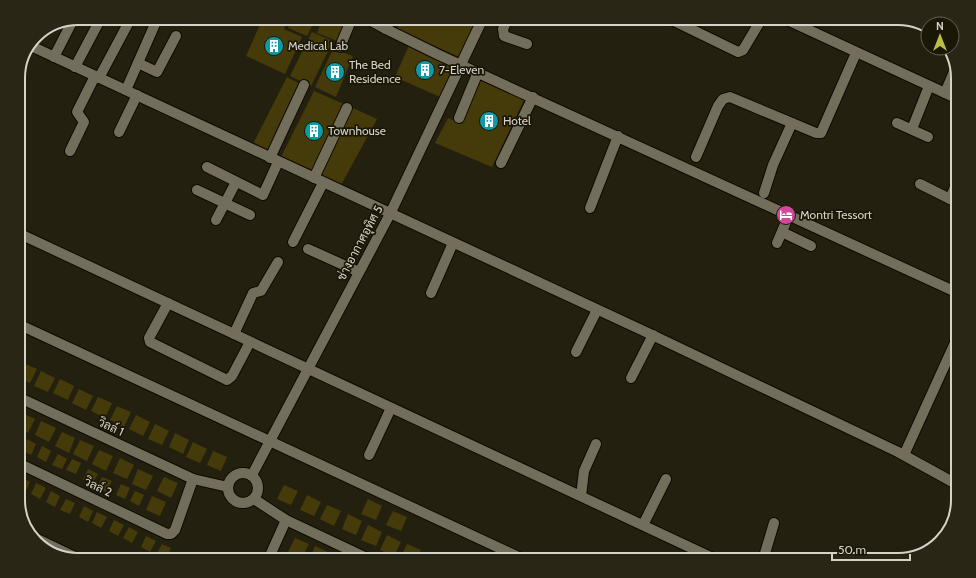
<svg xmlns="http://www.w3.org/2000/svg" width="976" height="578" font-family="Cabin,Sarabun,sans-serif">
	<style>
		.building { fill: #453a09 }
		.lines { fill: none; stroke-linecap: round; stroke-linejoin: round }
		.minor-casing { stroke: #0e0a00; stroke-width: 12 }
		.minor { stroke: #736e5b; stroke-width: 10 }
		.labels { text-anchor: middle; stroke-width: 3.5; stroke-linejoin: round; paint-order: stroke }
		.poi-label { font-size: 12px; fill: #d5d3c8; stroke: #1b1707; text-anchor: start }
		.street-label { font-size: 12px; fill: #d5d3c8; stroke: #1b1707 }
		.rim { fill: none; stroke: #d5d3c8; stroke-width: 2 }
	</style>
	<rect width="100%" height="100%" fill="#24200f"/>
	<g class="building">
		<polygon points="263,18 289,18 284,29 302,37 285,74 246,56"/>
		<polygon points="292,18 316,18 307,36 288,28"/>
		<polygon points="323,18 350,18 340,42 317,33"/>
		<polygon points="402,18 477,18 459,57 397,29"/>
		<polygon points="312,32 333,41 311,86 290,76"/>
		<polygon points="410,43 455,63 440,97 395,77"/>
		<polygon points="333,49 353,56 336,97 315,87"/>
		<polygon points="287,77 300,84 268,152 253,144"/>
		<polygon points="481,79 525,98 492,167 435,143 448,118 462,124"/>
		<polygon points="314,91 346,105 313,173 281,157"/>
		<polygon points="353,108 377,119 340,187 319,177"/>
		<polygon points="23,363 37,369 30,383 18,378 18,373"/>
		<polygon points="41,371 55,378 48,392 34,386"/>
		<polygon points="60,379 74,386 68,400 53,393"/>
		<polygon points="79,389 93,396 86,410 72,403"/>
		<polygon points="98,397 112,403 105,418 91,411"/>
		<polygon points="117,406 131,412 124,427 110,420"/>
		<polygon points="20,412 35,419 28,433 18,428 18,417"/>
		<polygon points="136,415 150,422 143,436 129,429"/>
		<polygon points="41,421 56,428 49,442 35,435"/>
		<polygon points="155,424 169,431 162,445 148,439"/>
		<polygon points="62,432 75,438 69,453 55,446"/>
		<polygon points="175,433 189,440 183,454 169,447"/>
		<polygon points="27,439 36,444 31,455 22,450"/>
		<polygon points="80,440 94,446 87,461 73,454"/>
		<polygon points="193,442 207,449 200,463 186,457"/>
		<polygon points="42,446 51,451 46,462 37,457"/>
		<polygon points="99,450 113,456 106,471 92,464"/>
		<polygon points="213,451 227,457 221,471 207,465"/>
		<polygon points="58,454 67,459 62,469 52,465"/>
		<polygon points="120,458 134,465 127,479 113,473"/>
		<polygon points="72,459 81,463 76,474 66,470"/>
		<polygon points="88,469 98,474 92,484 83,480"/>
		<polygon points="138,469 153,476 146,490 132,484"/>
		<polygon points="21,477 30,482 25,493 18,489"/>
		<polygon points="102,477 112,481 106,492 97,488"/>
		<polygon points="164,477 178,483 171,498 157,491"/>
		<polygon points="36,483 46,488 40,499 31,494"/>
		<polygon points="121,484 130,488 125,499 116,495"/>
		<polygon points="284,485 298,491 291,505 277,499"/>
		<polygon points="51,491 60,496 55,507 46,502"/>
		<polygon points="135,491 144,495 139,506 130,501"/>
		<polygon points="307,495 321,502 314,516 300,510"/>
		<polygon points="152,496 166,502 160,516 146,510"/>
		<polygon points="66,499 75,503 70,514 60,510"/>
		<polygon points="368,499 382,506 376,520 361,514"/>
		<polygon points="327,505 341,511 334,526 320,519"/>
		<polygon points="84,506 93,511 88,522 79,517"/>
		<polygon points="393,511 407,517 401,531 386,525"/>
		<polygon points="97,512 107,517 101,528 92,523"/>
		<polygon points="348,514 362,521 356,535 342,529"/>
		<polygon points="114,520 124,525 118,536 109,531"/>
		<polygon points="368,525 382,532 376,546 361,540"/>
		<polygon points="129,527 138,532 132,543 123,538"/>
		<polygon points="387,535 401,542 394,556 380,550"/>
		<polygon points="146,536 156,541 150,552 141,547"/>
		<polygon points="295,538 309,544 302,558 288,552"/>
		<polygon points="162,544 171,548 166,559 156,555"/>
		<polygon points="407,544 421,550 416,560 405,560 400,558"/>
		<polygon points="315,546 330,553 326,560 309,560"/>
		<polygon points="333,554 346,560 330,560"/>
	</g>
	<g class="lines">
		<g class="minor-casing">
			<g id="minor">
				<polyline points="366,18 386,29 439,55 958,293"/>
				<polyline points="508,18 503,29 504,36 527,44"/>
				<polyline points="668,18 738,52 743,50 762,18"/>
				<polyline points="783,18 958,99"/>
				<polyline points="386,29 391,18"/>
				<polyline points="31,46 648,333 898,452 958,485"/>
				<polyline points="340,47 352,18"/>
				<polyline points="54,57 73,20"/>
				<polyline points="138,63 157,72 176,36"/>
				<polyline points="75,67 101,18"/>
				<polyline points="99,78 131,18"/>
				<polyline points="126,90 155,24"/>
				<polyline points="945,93 956,67"/>
				<polyline points="459,118 478,72"/>
				<polyline points="897,123 928,137"/>
				<polyline points="912,129 929,86"/>
				<polyline points="119,132 137,95"/>
				<polyline points="70,151 84,122 77,112 95,76"/>
				<polyline points="696,157 718,106 723,99 730,97 816,133 821,133 856,53"/>
				<polyline points="270,158 304,85"/>
				<polyline points="501,163 533,97"/>
				<polyline points="207,167 263,195 278,162"/>
				<polyline points="314,178 347,108"/>
				<polyline points="920,184 958,203"/>
				<polyline points="197,190 250,215"/>
				<polyline points="764,193 773,165 792,123"/>
				<polyline points="950,199 958,180"/>
				<polyline points="590,208 618,136"/>
				<polyline points="216,220 236,182"/>
				<polyline points="782,232 811,246"/>
				<polyline points="18,233 717,560"/>
				<polyline points="293,242 323,183"/>
				<polyline points="777,243 789,215"/>
				<polyline points="308,249 359,272"/>
				<polyline points="431,293 453,243"/>
				<polyline points="168,303 149,338 150,342 227,380 232,376 250,342"/>
				<polyline points="18,324 525,560"/>
				<polyline points="234,334 253,293 261,291 278,262"/>
				<polyline points="576,352 597,310"/>
				<polyline points="631,378 653,335"/>
				<polyline points="18,397 193,479 228,487"/>
				<polyline points="369,455 391,408"/>
				<polyline points="904,455 958,336"/>
				<polyline points="18,463 167,534 171,534 175,530 193,479"/>
				<circle cx="243" cy="488" r="15"/>
				<polyline points="252,475 390,214 483,18"/>
				<polyline points="581,496 584,471 596,444"/>
				<polyline points="254,499 286,520 371,560"/>
				<polyline points="643,525 666,479"/>
				<polyline points="33,537 81,560"/>
				<polyline points="268,560 286,520"/>
				<polyline points="763,560 774,523"/>
			</g>
		</g>
		<use href="#minor" class="minor"/>
	</g>
	<defs>
		<g id="building-disc" transform="scale(1)"><circle r="9.5" fill="#0f9aa8" stroke="#1b1707"/><path d="M-4-6H4V6H1V3H-1V6H-4ZM-2.5-4.3h1.7v1.8h-1.7ZM.8-4.3h1.7v1.8H.8ZM-2.5-1h1.7V.8h-1.7ZM.8-1h1.7V.8H.8Z" fill="#fff"/></g>
		<g id="hotel-disc" transform="scale(1)"><circle r="9.5" fill="#d1479c" stroke="#1b1707"/><path d="M-6-4.5h1.5V1H6V5H4.5V3h-9V5H-6ZM-4 0a1.8 1.8 0 1 1 3.6 0ZM.5 0V-2.5h3Q6-2.5 6 0Z" fill="#fff"/></g>
	</defs>
	<g fill-rule="evenodd">
		<use href="#building-disc" x="274" y="46"/>
		<use href="#building-disc" x="425" y="70"/>
		<use href="#building-disc" x="335" y="72"/>
		<use href="#building-disc" x="489" y="121"/>
		<use href="#building-disc" x="314" y="131"/>
		<use href="#hotel-disc" x="786" y="215"/>
	</g>
	<g class="labels">
		<g class="poi-label">
			<text x="288" y="50">Medical Lab</text>
			<text x="349" y="69">The Bed<tspan x="349" dy="14">Residence</tspan></text>
			<text x="439" y="74">7-Eleven</text>
			<text x="503" y="125">Hotel</text>
			<text x="328" y="135">Townhouse</text>
			<text x="800" y="219">Montri Tessort</text>
		</g>
		<g class="street-label">
			<text transform="translate(360 243) rotate(-62)" y="4">ช่างอากาศอุทิศ 5</text>
			<text transform="translate(111 427) rotate(25)" y="4">วิลล์ 1</text>
			<text transform="translate(98 487) rotate(26)" y="4">วิลล์ 2</text>
		</g>
	</g>
	<path d="M0 0H976V578H0ZM78 25H898A53 53 0 0 1 951 78V500A53 53 0 0 1 898 553H78A53 53 0 0 1 25 500V78A53 53 0 0 1 78 25Z" fill="#2a2616" fill-rule="evenodd"/>
	<path class="rim" d="M78 25H898A53 53 0 0 1 951 78V500A53 53 0 0 1 898 553H78A53 53 0 0 1 25 500V78A53 53 0 0 1 78 25Z"/>
	<g transform="translate(940 36)"><circle r="19" fill="#1b1707" stroke="#656254"/>
	<path d="M0-3L7 15L0 10L-7 15Z" fill="#bcbf44"/>
	<text y="-6" font-size="11" font-weight="bold" text-anchor="middle" fill="#d5d3c8">N</text>
	</g>
	<path d="M832 554v6h78v-6" fill="none" stroke="#d5d3c8" stroke-width="2"/>
	<text x="838" y="554" font-size="12" fill="#d5d3c8" stroke="#1b1707" stroke-width="3" paint-order="stroke">50 m</text>
</svg>
